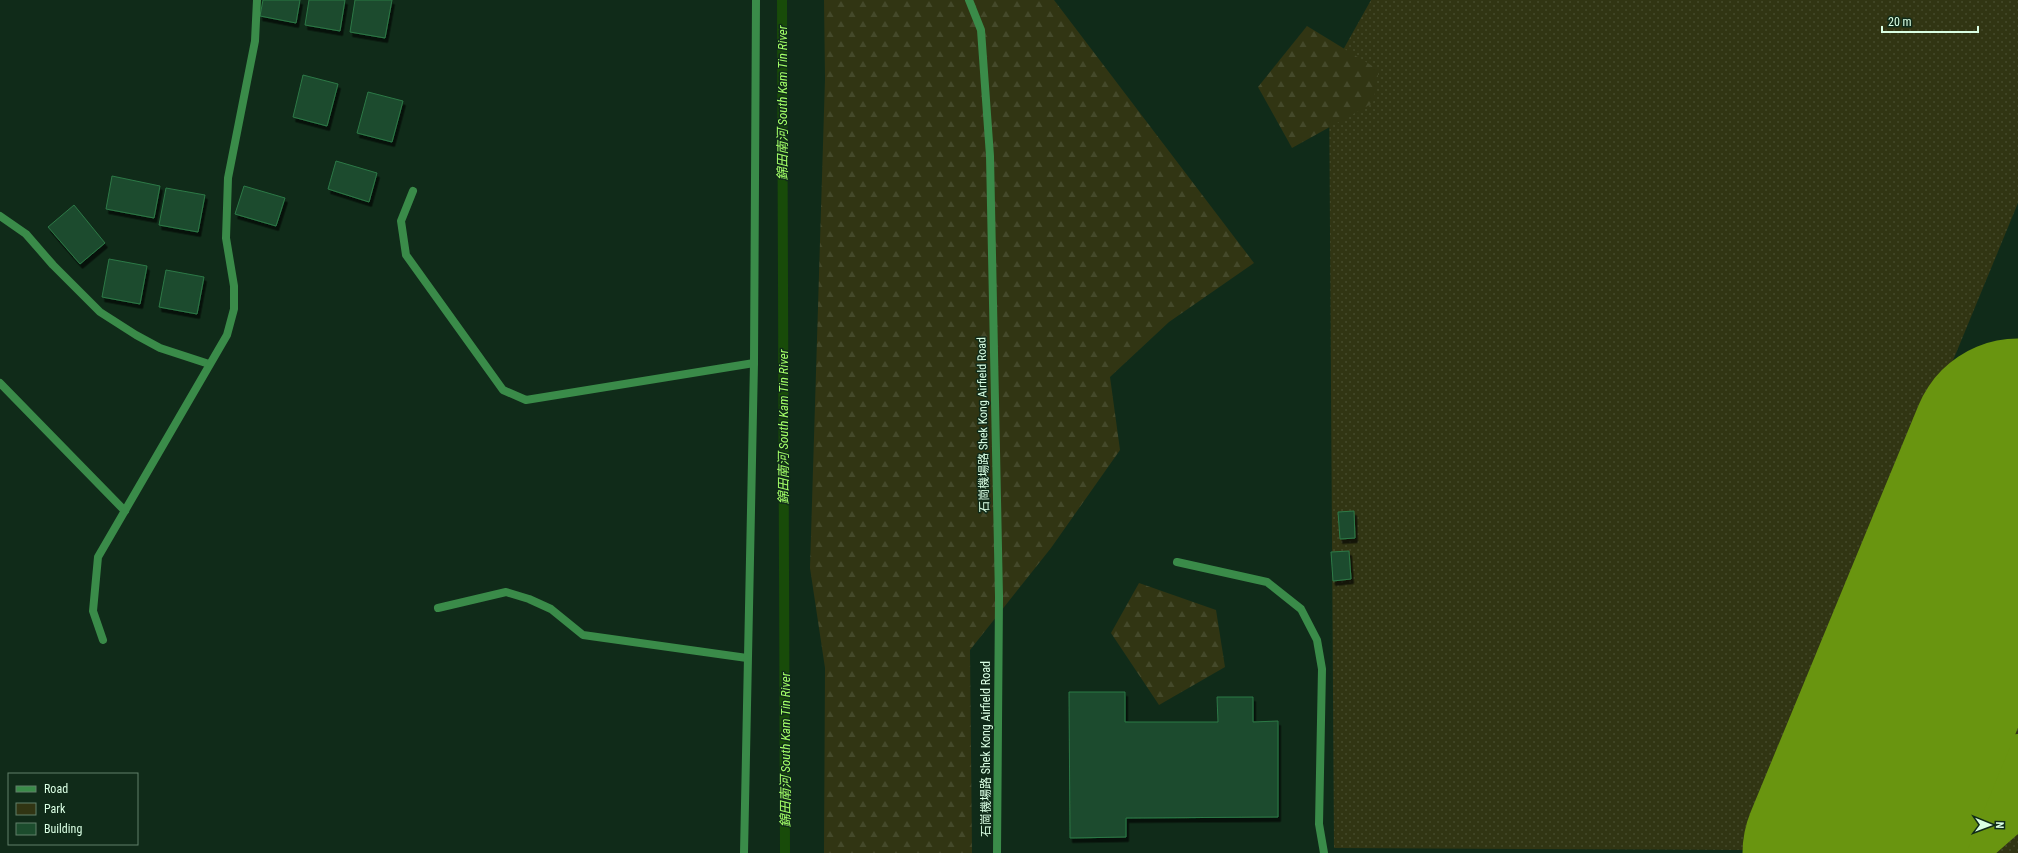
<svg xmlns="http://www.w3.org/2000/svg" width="2018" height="853" font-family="'Roboto Condensed','Noto Sans TC',sans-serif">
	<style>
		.green { fill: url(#green-dots) }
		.forest { fill: url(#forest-firs) }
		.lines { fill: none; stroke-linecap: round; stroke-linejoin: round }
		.stream { stroke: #184b09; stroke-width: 10 }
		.taxiway { stroke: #699510; stroke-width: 86 }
		.runway { stroke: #699510; stroke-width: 215 }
		.building { fill: #1c4c2d; stroke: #2d7947; filter: url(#shadow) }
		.lane { stroke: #3a8b49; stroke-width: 8 }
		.street { stroke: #3a8b49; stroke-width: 8 }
		.labels { text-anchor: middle; stroke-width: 3; stroke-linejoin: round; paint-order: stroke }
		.street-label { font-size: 12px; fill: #daffe4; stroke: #102b19 }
		.water-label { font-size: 13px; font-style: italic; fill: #a3ff68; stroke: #102b19 }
	</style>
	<defs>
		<pattern id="green-dots" width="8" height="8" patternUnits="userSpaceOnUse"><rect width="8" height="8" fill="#313513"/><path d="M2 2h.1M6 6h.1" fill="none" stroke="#44492a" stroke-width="1.8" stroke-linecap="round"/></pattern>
		<pattern id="forest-firs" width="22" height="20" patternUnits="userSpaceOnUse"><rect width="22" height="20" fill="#313513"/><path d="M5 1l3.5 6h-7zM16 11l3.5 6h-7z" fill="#44492a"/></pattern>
		<filter id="shadow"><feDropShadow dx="2.5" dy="4.5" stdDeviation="0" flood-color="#0009"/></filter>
	</defs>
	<rect width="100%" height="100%" fill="#102b19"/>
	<g class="green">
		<polygon points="1371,0 2018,0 2018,203 1751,850 1334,848 1329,75"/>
		<polygon points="2018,650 2018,752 1952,810"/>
		<polygon points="2018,804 2018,853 1961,853"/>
	</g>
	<g class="forest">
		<polygon points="824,0 1054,0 1254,263 1169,322 1110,377 1120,450 1051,548 970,650 972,853 824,853 825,668 810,568 825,79"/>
		<polygon points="1307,26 1379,70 1373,103 1292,148 1258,87"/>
		<polygon points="1139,583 1216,610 1225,667 1159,705 1111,633"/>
	</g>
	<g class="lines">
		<polyline class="stream" points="782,0 785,853"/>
		<polyline class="taxiway" points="1931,853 2018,777"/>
		<polyline class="runway" points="1850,853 2018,446"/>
	</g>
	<g class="building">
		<polygon points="263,0 300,0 296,23 260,16"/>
		<polygon points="309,0 345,0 340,31 305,25"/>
		<polygon points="355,0 392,0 385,38 350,32"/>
		<polygon points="303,75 338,84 327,126 293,117"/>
		<polygon points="368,92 403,101 392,142 357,133"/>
		<polygon points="336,161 377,173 369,202 328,189"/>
		<polygon points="112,176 160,186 154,218 106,209"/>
		<polygon points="244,186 285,198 276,226 235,214"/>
		<polygon points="166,188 205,195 198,232 159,225"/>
		<polygon points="74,205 105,243 80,264 48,227"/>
		<polygon points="109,259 147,266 140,304 102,297"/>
		<polygon points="166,270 204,277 197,314 159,307"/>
		<polygon points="1354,511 1355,538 1340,539 1338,512"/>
		<polygon points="1349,551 1351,579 1333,581 1331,552"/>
		<polygon points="1069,692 1125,692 1125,722 1218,722 1217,697 1253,697 1253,722 1278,721 1278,817 1126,818 1126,837 1070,838"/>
	</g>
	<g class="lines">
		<g class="lane">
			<polyline points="969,0 981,30 990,156 999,597 997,853"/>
			<polyline points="413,191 401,221 406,255 503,390 526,400 754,363"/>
			<polyline points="1177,562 1267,582 1301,609 1317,640 1322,669 1319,824 1324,853"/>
			<polyline points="438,608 506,592 529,599 551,609 583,635 747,658"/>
		</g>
		<g class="street">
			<polyline points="0,216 26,234 53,265 100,312 136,335 160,348 209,364"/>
			<polyline points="0,383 125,511"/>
			<polyline points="103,640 93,611 98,557 227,335 234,309 234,286 226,238 228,178 255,41 257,0"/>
			<polyline points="744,853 754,363 756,0"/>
		</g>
	</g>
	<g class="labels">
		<g class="street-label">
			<text transform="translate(983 425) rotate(-91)" y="4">石崗機場路 Shek Kong Airfield Road</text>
			<text transform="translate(986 749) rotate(-90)" y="4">石崗機場路 Shek Kong Airfield Road</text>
		</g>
		<g class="water-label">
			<text transform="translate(782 103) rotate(-90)" y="5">錦田南河 South Kam Tin River</text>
			<text transform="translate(783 427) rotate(-90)" y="5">錦田南河 South Kam Tin River</text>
			<text transform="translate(785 750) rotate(-90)" y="5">錦田南河 South Kam Tin River</text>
		</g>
	</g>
	<rect x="8" y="773" width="130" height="72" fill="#102b19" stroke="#61806a"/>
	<rect x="16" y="786" width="20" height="6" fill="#3a8b49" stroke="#61806a"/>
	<text x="44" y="793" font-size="12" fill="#daffe4">Road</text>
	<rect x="16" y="803" width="20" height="12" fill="#313513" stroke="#61806a"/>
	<text x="44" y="813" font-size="12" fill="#daffe4">Park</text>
	<rect x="16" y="823" width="20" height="12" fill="#1c4c2d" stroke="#61806a"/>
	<text x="44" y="833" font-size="12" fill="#daffe4">Building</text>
	<g transform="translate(1990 825) rotate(91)" stroke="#102b19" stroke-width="3" paint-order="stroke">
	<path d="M0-3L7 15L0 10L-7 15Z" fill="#daffe4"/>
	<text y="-6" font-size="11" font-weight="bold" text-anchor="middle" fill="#daffe4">N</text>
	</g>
	<path d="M1882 26v6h96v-6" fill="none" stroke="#daffe4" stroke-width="2"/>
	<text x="1888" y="26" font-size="12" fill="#daffe4" stroke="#102b19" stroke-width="3" paint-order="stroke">20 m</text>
</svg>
